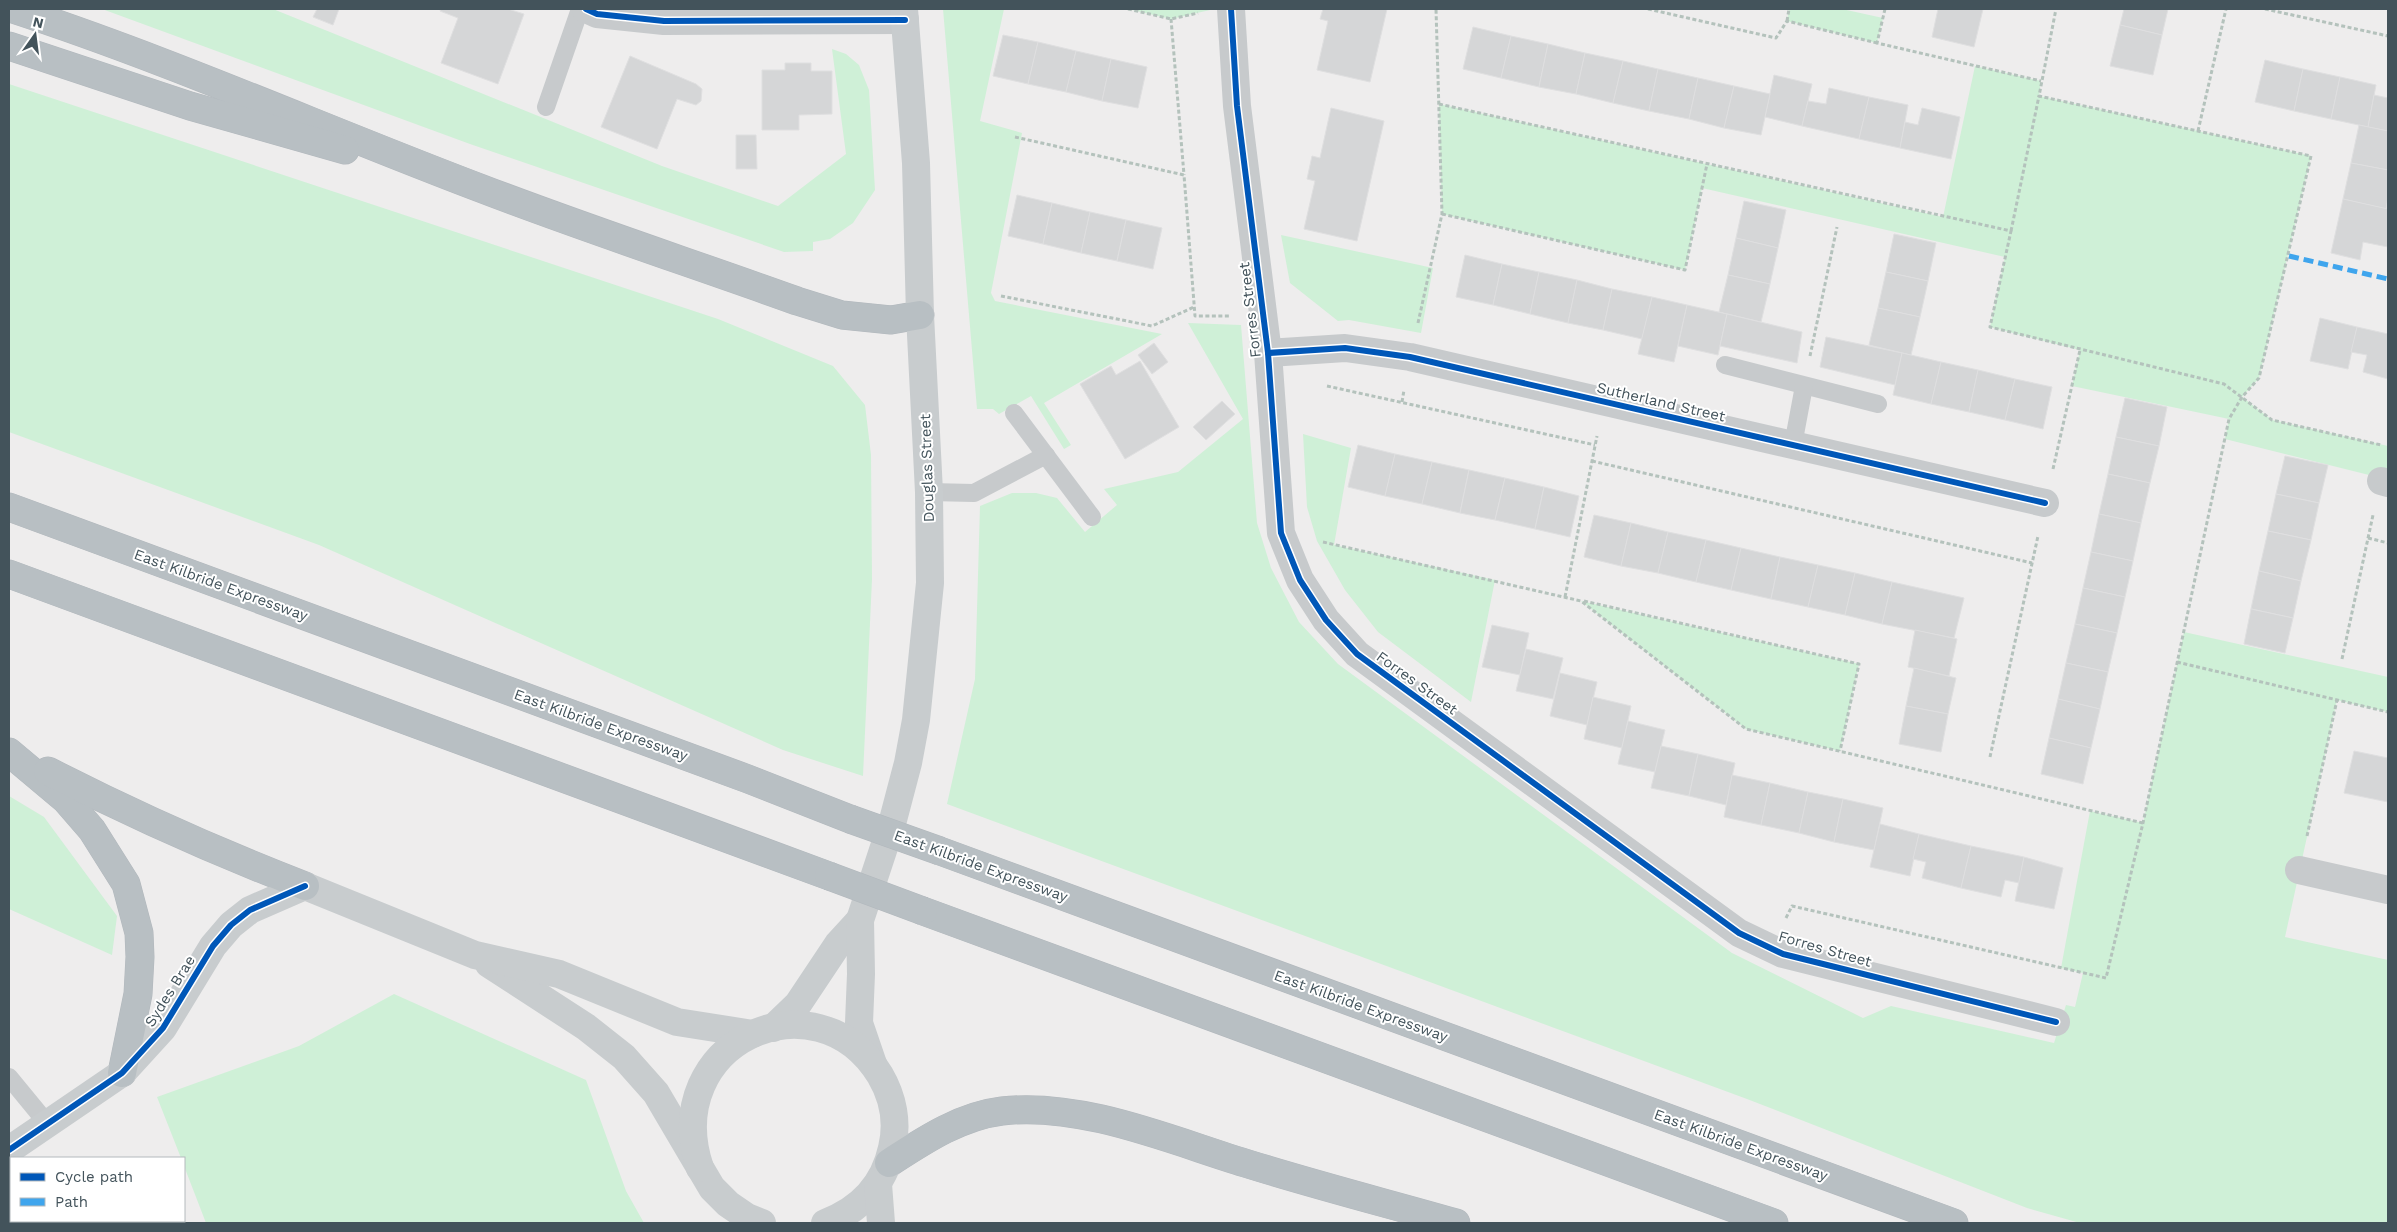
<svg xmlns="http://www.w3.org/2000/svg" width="2397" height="1232" font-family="'Work Sans',sans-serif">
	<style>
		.green { fill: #cff0d7 }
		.building { fill: #d5d6d7; stroke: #dfdfe0 }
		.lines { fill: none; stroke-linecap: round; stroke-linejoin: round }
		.highway-casing { stroke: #b2b8bd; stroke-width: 29 }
		.path { stroke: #b4c2bc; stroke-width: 3; stroke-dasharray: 4 2.5; stroke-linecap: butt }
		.lane { stroke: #c7cacc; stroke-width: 18 }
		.street { stroke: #c7cacc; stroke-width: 28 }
		.secondary { stroke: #c8ccce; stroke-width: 28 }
		.highway { stroke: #b8bfc3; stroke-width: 28 }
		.highway-bridge-casing { stroke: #b2b8bd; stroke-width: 29; stroke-linecap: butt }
		.highway-bridge { stroke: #b8bfc3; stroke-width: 28 }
		.quiet { stroke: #3fa5ed; stroke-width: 5; stroke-dasharray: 10 5; stroke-linecap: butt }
		.cycleway-casing { stroke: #fff; stroke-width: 9 }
		.cycleway { stroke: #0057b8; stroke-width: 6 }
		.labels { text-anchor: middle; stroke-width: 4; stroke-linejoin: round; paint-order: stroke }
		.street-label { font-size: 15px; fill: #43535b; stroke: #fff }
	</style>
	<rect width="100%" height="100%" fill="#eeeded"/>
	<g class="green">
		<polygon points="102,9 273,9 662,166 778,206 846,154 832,49 846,54 859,65 869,90 875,190 853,223 830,239 813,242 813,251 784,252 470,144"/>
		<polygon points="943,9 1004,9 980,121 1022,133 991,293 995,301 1162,334 1044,403 1071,445 1064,449 1031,396 999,414 993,409 977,409"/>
		<polygon points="1128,9 1210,9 1210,10 1171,19"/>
		<polygon points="1789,9 1842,9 1883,18 1877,43 1787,21"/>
		<polygon points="1975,66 2041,81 2039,96 2311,156 2259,378 2242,397 2272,420 2388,446 2388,469 2381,478 2225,439 2229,419 2072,386 2080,350 1990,327 2005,257 1702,188 1685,270 1442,214 1439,104 1943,217"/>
		<polygon points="9,84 718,319 833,366 865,405 871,455 872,579 863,776 783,750 319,545 9,432"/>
		<polygon points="1281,235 1433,268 1421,333 1349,320 1338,321 1290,283"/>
		<polygon points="1188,323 1241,325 1257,523 1271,568 1299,622 1338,664 1732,953 1863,1018 1891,1006 2054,1043 2066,1005 2075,1007 2083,973 2061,968 2090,811 2143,823 2184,632 2388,677 2388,712 2337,700 2285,937 2388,960 2388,1223 2080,1223 2027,1208 1747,1099 947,804 975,679 980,506 1012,493 1036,493 1057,498 1085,532 1117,505 1104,489 1178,472 1243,419"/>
		<polygon points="1303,434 1351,448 1334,545 1495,580 1471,702 1378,632 1345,590 1317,541 1307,507"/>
		<polygon points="1581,601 1859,664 1840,751 1746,729"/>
		<polygon points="9,796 44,817 117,916 112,955 9,909"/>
		<polygon points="394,994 586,1080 626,1191 644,1223 206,1223 184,1166 184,1158 181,1158 157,1097 299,1046"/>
	</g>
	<g class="building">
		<polygon points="317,9 339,9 333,25 313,17"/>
		<polygon points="441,9 508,9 524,14 498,84 441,63 458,18 440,11"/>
		<polygon points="1323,9 1387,9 1370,82 1317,70 1328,21 1320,19"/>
		<polygon points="1938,9 1983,9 1974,47 1932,37"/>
		<polygon points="2124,9 2168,9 2162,35 2120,25"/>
		<polygon points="2120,25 2162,35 2153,75 2110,66"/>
		<polygon points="1473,27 1511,36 1501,78 1463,69"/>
		<polygon points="1003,35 1038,42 1028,84 993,76"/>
		<polygon points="1511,36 1548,44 1539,87 1501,78"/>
		<polygon points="1038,42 1076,51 1066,92 1028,84"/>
		<polygon points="1548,44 1585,53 1576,94 1539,87"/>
		<polygon points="1076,51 1111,59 1102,101 1066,92"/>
		<polygon points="1585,53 1623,61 1613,103 1576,94"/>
		<polygon points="630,56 696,84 702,89 701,101 696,105 677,99 657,149 601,127"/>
		<polygon points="1111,59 1147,67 1138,108 1102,101"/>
		<polygon points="2265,60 2303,69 2294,111 2255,102"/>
		<polygon points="1623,61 1658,69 1649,111 1613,103"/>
		<polygon points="785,63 811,63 811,71 832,71 832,114 799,115 799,130 762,130 762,70 785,70"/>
		<polygon points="1658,69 1698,78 1689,119 1649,111"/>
		<polygon points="2303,69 2340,77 2331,119 2294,111"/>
		<polygon points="1774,75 1812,84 1802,126 1765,117"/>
		<polygon points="2340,77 2376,85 2368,127 2331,119"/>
		<polygon points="1698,78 1734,86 1724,128 1689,119"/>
		<polygon points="1734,86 1770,94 1761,135 1724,128"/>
		<polygon points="1829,88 1869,97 1859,139 1802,126 1808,101 1826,104"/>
		<polygon points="2374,95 2388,98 2388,131 2368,127"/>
		<polygon points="1869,97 1908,105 1900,148 1859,139"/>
		<polygon points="1331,108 1384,121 1357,241 1304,229 1315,181 1307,179 1312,156 1320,158"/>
		<polygon points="1922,108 1960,117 1951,159 1900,148 1905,122 1918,125"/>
		<polygon points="2359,125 2388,131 2388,170 2351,163"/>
		<polygon points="736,135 756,135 757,169 736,169"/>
		<polygon points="2351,163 2388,170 2388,196 2386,209 2343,199"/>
		<polygon points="1017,195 1052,203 1043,244 1008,236"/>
		<polygon points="2343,199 2388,209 2388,247 2363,242 2360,260 2331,253"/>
		<polygon points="1744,201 1786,210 1778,248 1736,238"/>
		<polygon points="1052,203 1090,212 1081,253 1043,244"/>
		<polygon points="1090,212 1126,220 1117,261 1081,253"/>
		<polygon points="1126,220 1162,228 1153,269 1117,261"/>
		<polygon points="1894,234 1936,243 1928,281 1886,272"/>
		<polygon points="1736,238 1778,248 1770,284 1728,275"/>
		<polygon points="1465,255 1502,264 1493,305 1456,297"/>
		<polygon points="1502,264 1539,272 1530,314 1493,305"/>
		<polygon points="1539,272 1577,280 1568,323 1530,314"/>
		<polygon points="1886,272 1928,281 1920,317 1878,308"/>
		<polygon points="1728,275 1770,284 1761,322 1719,312"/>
		<polygon points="1577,280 1612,289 1603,330 1568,323"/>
		<polygon points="1612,289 1652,297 1642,339 1603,330"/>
		<polygon points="1652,297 1687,305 1674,362 1638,354"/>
		<polygon points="1687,305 1727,314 1718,355 1678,346"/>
		<polygon points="1878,308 1920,317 1911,355 1869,345"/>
		<polygon points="1727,314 1802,332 1797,363 1720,346"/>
		<polygon points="2320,318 2357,327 2348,369 2310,361"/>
		<polygon points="2357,327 2388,334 2388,379 2363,372 2367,355 2351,352"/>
		<polygon points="1826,337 1902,353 1895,385 1820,367"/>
		<polygon points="1154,343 1168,362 1152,374 1138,355"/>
		<polygon points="1902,353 1941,362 1931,404 1893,395"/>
		<polygon points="1140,361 1179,427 1125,459 1080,384 1111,366 1116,375"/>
		<polygon points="1941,362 1978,370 1969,412 1931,404"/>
		<polygon points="1978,370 2015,379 2005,420 1969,412"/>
		<polygon points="2015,379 2052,387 2043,429 2005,420"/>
		<polygon points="2125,398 2167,407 2159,446 2116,437"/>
		<polygon points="1222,401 1235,414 1206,440 1193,427"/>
		<polygon points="2116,437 2159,446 2150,483 2108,474"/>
		<polygon points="1358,445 1395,454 1385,496 1348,487"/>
		<polygon points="1395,454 1432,462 1422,504 1385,496"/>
		<polygon points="2285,456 2328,465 2319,503 2276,494"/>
		<polygon points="1432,462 1469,470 1460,513 1422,504"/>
		<polygon points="1469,470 1505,478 1495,520 1460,513"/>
		<polygon points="2108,474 2150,483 2141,523 2099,514"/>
		<polygon points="1505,478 1544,487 1535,529 1495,520"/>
		<polygon points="1544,487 1579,496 1570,537 1535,529"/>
		<polygon points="2276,494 2319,503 2311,540 2268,531"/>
		<polygon points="2099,514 2141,523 2133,561 2091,552"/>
		<polygon points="1594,515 1631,523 1621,566 1584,557"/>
		<polygon points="1631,523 1668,532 1658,573 1621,566"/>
		<polygon points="2268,531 2311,540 2301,581 2259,571"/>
		<polygon points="1668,532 1706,540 1696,582 1658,573"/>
		<polygon points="1706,540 1741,548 1731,590 1696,582"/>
		<polygon points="1741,548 1780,557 1771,599 1731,590"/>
		<polygon points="2091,552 2133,561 2125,597 2083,588"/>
		<polygon points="1780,557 1818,565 1808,607 1771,599"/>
		<polygon points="1818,565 1855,573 1845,615 1808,607"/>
		<polygon points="2259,571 2301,581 2293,618 2251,609"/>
		<polygon points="1855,573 1892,582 1882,624 1845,615"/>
		<polygon points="1892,582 1964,598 1954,638 1882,624"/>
		<polygon points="2083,588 2125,597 2117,633 2075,624"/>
		<polygon points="2251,609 2293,618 2285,653 2244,644"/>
		<polygon points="2075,624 2117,633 2108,672 2066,663"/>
		<polygon points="1492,625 1529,633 1520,675 1482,667"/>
		<polygon points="1915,630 1957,639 1949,676 1908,667"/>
		<polygon points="1526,649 1563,658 1553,699 1516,691"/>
		<polygon points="2066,663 2108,672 2100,709 2058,699"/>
		<polygon points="1914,668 1956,678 1948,714 1906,706"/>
		<polygon points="1560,673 1597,682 1587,725 1550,716"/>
		<polygon points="1593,697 1631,706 1622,748 1584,739"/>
		<polygon points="2058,699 2100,709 2091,748 2049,738"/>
		<polygon points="1906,706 1948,714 1941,752 1899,744"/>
		<polygon points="1628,721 1665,730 1655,772 1618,764"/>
		<polygon points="2049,738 2091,748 2083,784 2041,774"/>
		<polygon points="1661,746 1698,754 1689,796 1651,788"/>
		<polygon points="2354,751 2388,758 2388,802 2344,793"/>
		<polygon points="1698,754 1735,763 1726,805 1689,796"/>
		<polygon points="1732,775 1770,783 1761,825 1724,817"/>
		<polygon points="1770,783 1808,792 1799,833 1761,825"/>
		<polygon points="1808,792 1843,799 1834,842 1799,833"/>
		<polygon points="1843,799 1883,808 1874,850 1834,842"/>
		<polygon points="1880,824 1919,834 1910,876 1870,867"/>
		<polygon points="1919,834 1971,846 1961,888 1922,878 1926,862 1913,859"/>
		<polygon points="1971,846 2024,857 2019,883 2005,880 2001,897 1961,888"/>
		<polygon points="2024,857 2063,868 2054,909 2015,901"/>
		<polygon points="78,1221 155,1221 157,1223 80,1223"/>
	</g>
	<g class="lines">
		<g class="highway-casing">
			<g id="highway">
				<path d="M13 9C172 61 324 129 480 188 584 228 691 263 797 301L842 315 891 320 920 315"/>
				<polyline points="9,46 190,106 345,150"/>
				<polyline points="9,507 748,779 850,819"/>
				<polyline points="9,574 829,876"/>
				<polyline points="9,752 66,800 92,830 126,884 139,933 140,957 138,994 122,1073"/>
				<path d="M48 771C132 814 217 852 305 886"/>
				<polyline points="940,851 1954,1223"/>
				<polyline points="923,911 1774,1223"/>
				<path d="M889 1163C923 1141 960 1116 1002 1111 1082 1102 1170 1140 1245 1163 1315 1185 1386 1203 1456 1223"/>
			</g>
		</g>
		<g class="path">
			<polyline points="1128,9 1171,19 1198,13"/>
			<polyline points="1648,9 1776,38 1787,21 1877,43"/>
			<polyline points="1885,9 1877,43 2041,81"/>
			<polyline points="2265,9 2388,36"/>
			<polyline points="1171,19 1184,175"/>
			<polyline points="1787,21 1789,9"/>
			<polyline points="1439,104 2011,231 1990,327 2224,384 2272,420 2381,445"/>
			<polyline points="2198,131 2226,9"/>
			<polyline points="1015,137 1184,175 1195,316 1229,316"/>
			<polyline points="1442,214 1685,270 1707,164"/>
			<polyline points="2011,231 2039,96"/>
			<polyline points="1001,296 1152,326 1194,307"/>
			<polyline points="1418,323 1442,214 1436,9"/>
			<polyline points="1810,356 1837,227"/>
			<polyline points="1327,386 1595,445"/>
			<polyline points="1402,402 1404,390"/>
			<polyline points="1592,461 2032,563"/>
			<polyline points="2053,469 2080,350"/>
			<polyline points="2368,538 2388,543"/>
			<polyline points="1323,542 1581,601 1746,729 2143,823"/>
			<polyline points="1565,597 1597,436"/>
			<polyline points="1584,601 1859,664 1840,751"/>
			<polyline points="2342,659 2373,515"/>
			<polyline points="2177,662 2388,712"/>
			<polyline points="1990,757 2038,536"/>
			<polyline points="2307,836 2337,700"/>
			<polyline points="1786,918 1792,906 2106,978 2143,823 2229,419 2242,397 2259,378 2311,156 2039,96 2056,9"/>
		</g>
		<g class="lane">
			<polyline points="546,107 580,9"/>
			<polyline points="1725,365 1878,404"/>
			<polyline points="1014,413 1092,517"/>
			<polyline points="1793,445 1804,386"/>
			<polyline points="929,492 974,493 1046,455"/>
			<polyline points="9,1077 46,1122"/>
		</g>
		<g class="street">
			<polyline points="586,9 597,14 664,21 905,20"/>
			<polyline points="1231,9 1237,106 1268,353 1281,533 1300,580 1326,620 1357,654 1739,933 1783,954 2056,1022"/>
			<polyline points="1268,353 1345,348 1410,357 2045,503"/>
			<polyline points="2381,481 2388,483"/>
			<polyline points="2299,870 2388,890"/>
		</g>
		<g class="secondary">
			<polyline points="489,964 586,1027 624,1057 656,1093 712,1188 728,1204 747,1217 762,1223"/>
			<polyline points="773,1028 798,1004 838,944 860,920"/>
			<polyline points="873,1064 859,1023 861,974 860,920 893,820 908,763 916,720 930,583 929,492 920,315 916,163 904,9"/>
			<polyline points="9,1150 122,1073 163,1028 213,946 231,925 250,910 305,886 475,955 559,974 677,1022 753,1034"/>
			<path d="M700 1168C658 1042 816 971 880 1075 893 1097 898 1123 892 1148 884 1185 860 1210 825 1223"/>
			<polyline points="878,1184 881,1223"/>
		</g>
		<use href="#highway" class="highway"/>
		<g class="highway-bridge-casing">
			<g id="highway-bridge">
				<polyline points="850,819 940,851"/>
				<polyline points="829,876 923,911"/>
			</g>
		</g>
		<use href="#highway-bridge" class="highway-bridge"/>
		<polyline class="quiet" points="2289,256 2388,279"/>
		<g class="cycleway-casing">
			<g id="cycleway">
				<polyline points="586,9 597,14 664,21 905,20"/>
				<polyline points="1231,9 1237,106 1268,353 1281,533 1300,580 1326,620 1357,654 1739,933 1783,954 2056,1022"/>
				<polyline points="1268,353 1345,348 1410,357 2045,503"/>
				<polyline points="9,1150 122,1073 163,1028 213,946 231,925 250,910 305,886"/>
			</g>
		</g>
		<use href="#cycleway" class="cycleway"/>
	</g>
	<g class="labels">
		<g class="street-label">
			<text transform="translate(1250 310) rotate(-97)" y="5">Forres Street</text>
			<text transform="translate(1661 402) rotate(13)" y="5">Sutherland Street</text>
			<text transform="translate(927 468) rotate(-92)" y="5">Douglas Street</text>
			<text transform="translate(221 585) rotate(20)" y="5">East Kilbride Expressway</text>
			<text transform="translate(1417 683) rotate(36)" y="5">Forres Street</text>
			<text transform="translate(601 725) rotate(20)" y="5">East Kilbride Expressway</text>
			<text transform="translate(981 866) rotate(20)" y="5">East Kilbride Expressway</text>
			<text transform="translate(1825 949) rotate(16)" y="5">Forres Street</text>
			<text transform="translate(170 991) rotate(-58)" y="5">Sydes Brae</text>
			<text transform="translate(1361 1006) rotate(20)" y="5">East Kilbride Expressway</text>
			<text transform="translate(1741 1145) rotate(20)" y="5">East Kilbride Expressway</text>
		</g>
	</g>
	<rect width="2397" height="1232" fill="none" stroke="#43535b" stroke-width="20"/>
	<rect x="10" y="1157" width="175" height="65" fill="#ffffff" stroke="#b4babd"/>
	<rect x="20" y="1173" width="25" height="8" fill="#0057b8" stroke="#b4babd"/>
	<text x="55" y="1182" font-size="15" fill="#43535b">Cycle path</text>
	<rect x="20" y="1198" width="25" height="8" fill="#3fa5ed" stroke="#b4babd"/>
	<text x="55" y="1207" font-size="15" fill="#43535b">Path</text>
	<g transform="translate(35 35) rotate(14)" stroke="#ffffff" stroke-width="4" paint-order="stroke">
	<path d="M0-4L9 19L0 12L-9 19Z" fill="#43535b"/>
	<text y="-8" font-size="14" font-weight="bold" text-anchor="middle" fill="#43535b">N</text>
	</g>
</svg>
